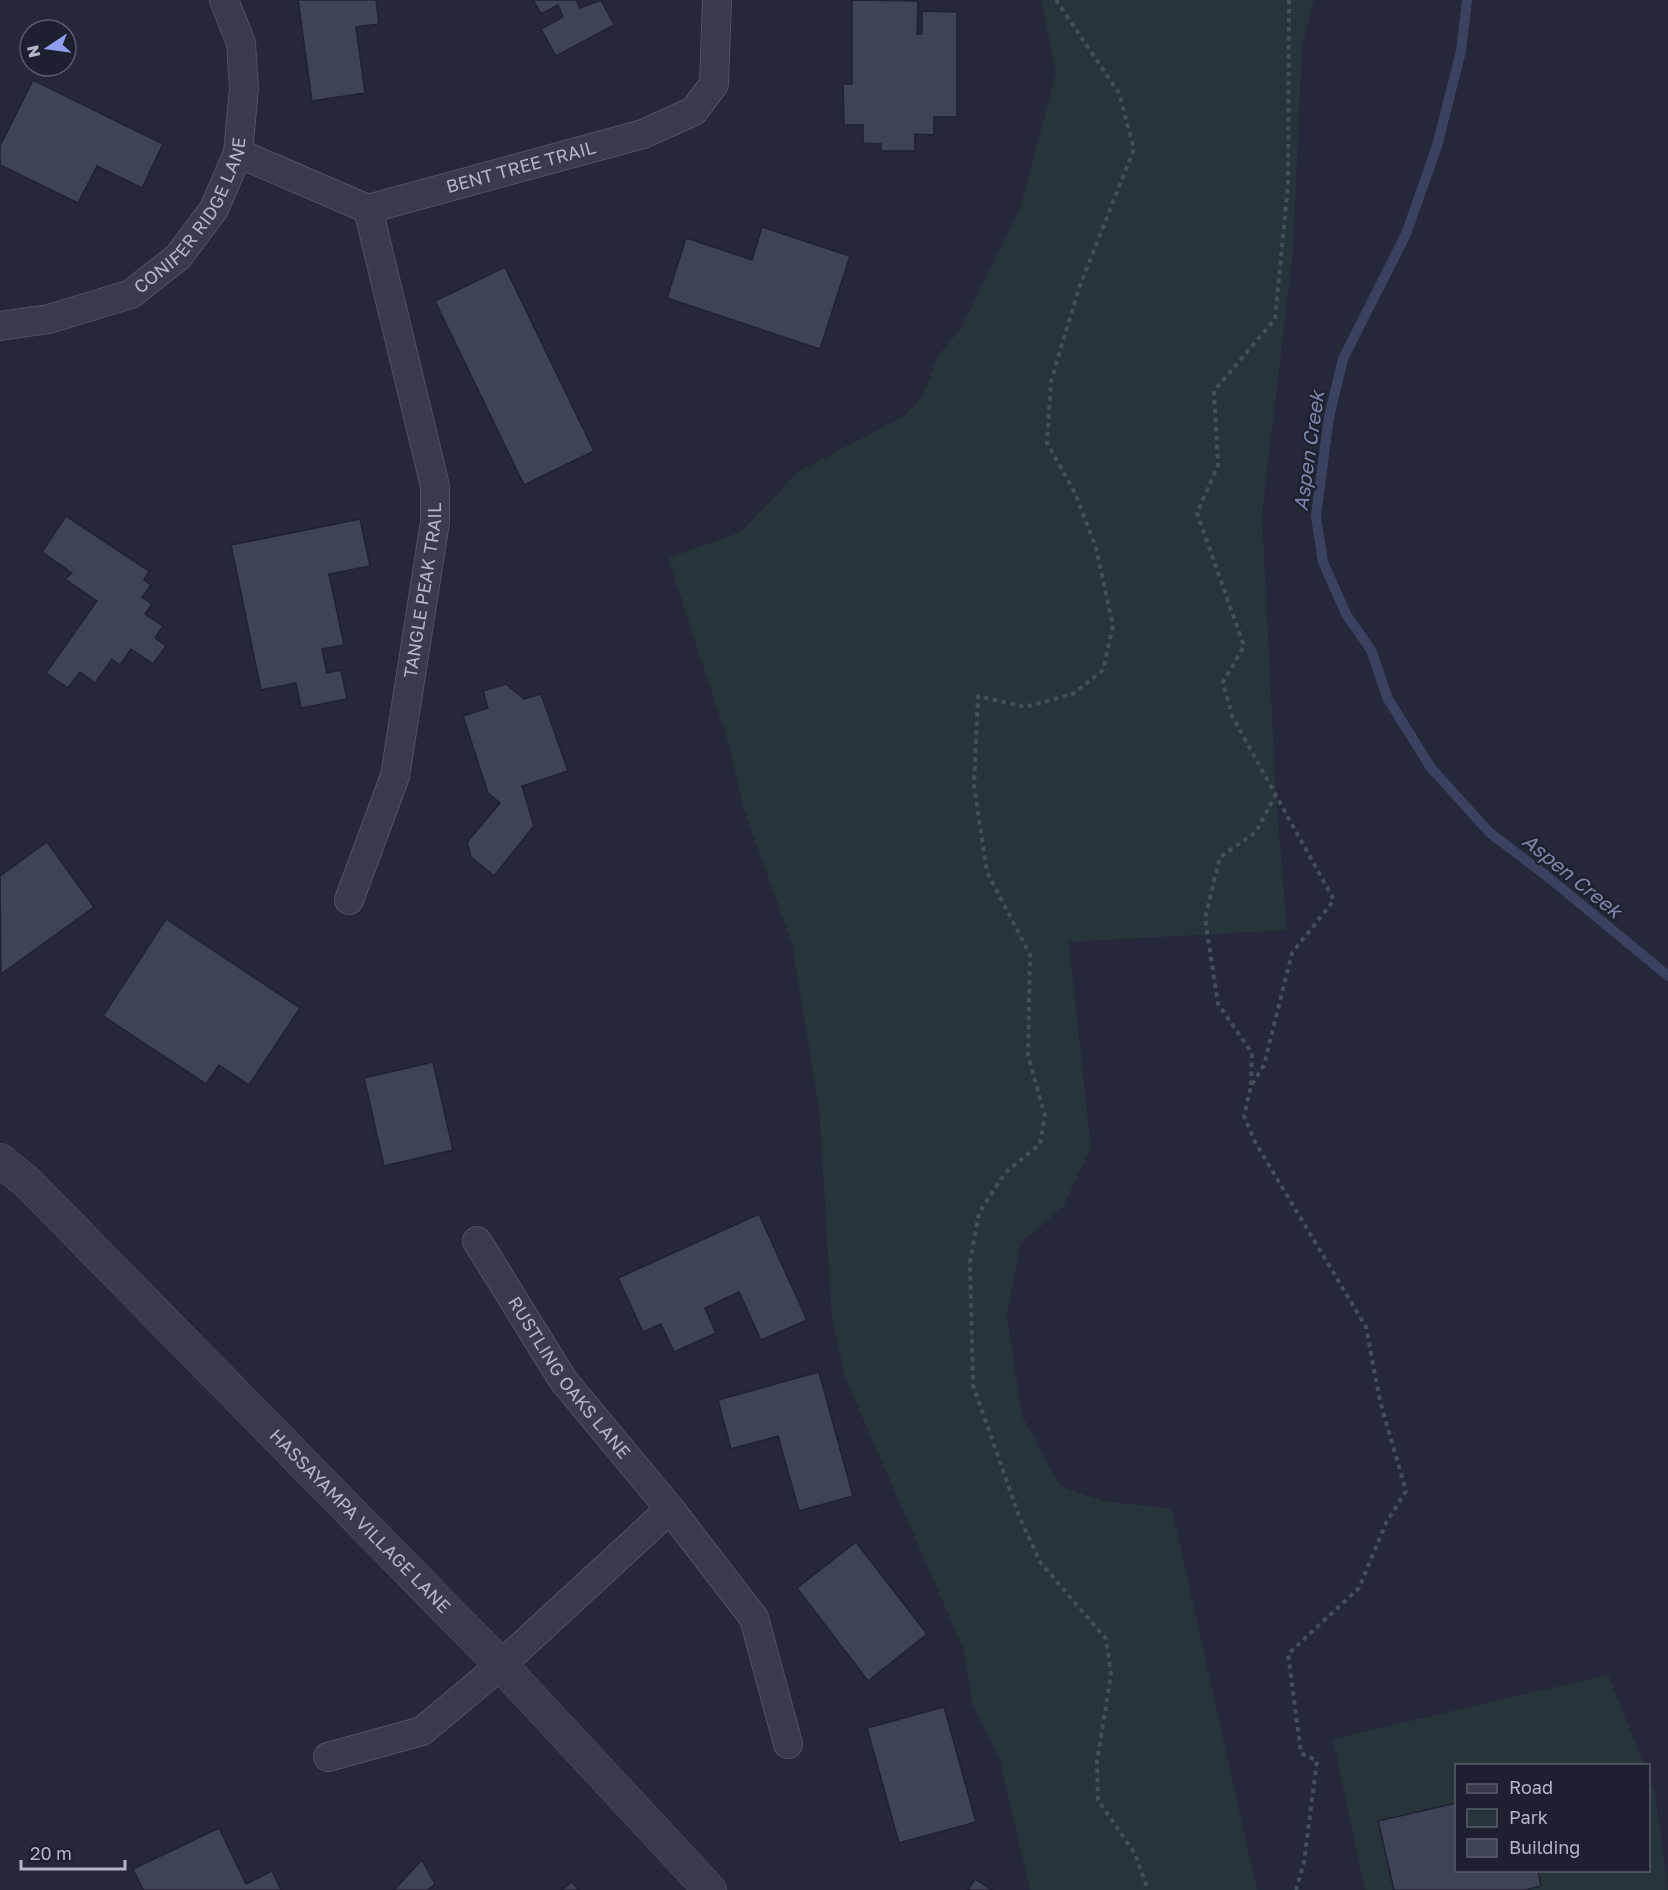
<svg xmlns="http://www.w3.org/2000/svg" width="1668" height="1890" font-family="'Golos Text',sans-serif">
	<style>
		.green { fill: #27353a }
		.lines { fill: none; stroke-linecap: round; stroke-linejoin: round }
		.stream { stroke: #3b4260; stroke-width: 10 }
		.building { fill: #3e4356; stroke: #1f2230; stroke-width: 1.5 }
		.minor-casing { stroke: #505361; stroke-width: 30 }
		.tertiary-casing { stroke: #505361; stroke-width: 34 }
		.path { stroke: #445057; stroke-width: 4; stroke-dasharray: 4.5 4.5; stroke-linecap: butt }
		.minor { stroke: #383b49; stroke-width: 28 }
		.tertiary { stroke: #383b49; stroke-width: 33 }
		.labels { text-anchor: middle; stroke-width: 4.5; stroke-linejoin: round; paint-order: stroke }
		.street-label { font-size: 18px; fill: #b3b6c5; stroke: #1d202e }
		.water-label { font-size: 20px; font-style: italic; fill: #7d86aa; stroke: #1d202e }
	</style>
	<rect width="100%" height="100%" fill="#242838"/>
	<g class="green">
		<polygon points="1041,0 1314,0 1302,46 1293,251 1262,514 1276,794 1287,930 1069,942 1091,1148 1063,1207 1020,1244 1007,1316 1022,1416 1060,1486 1103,1501 1172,1509 1257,1890 1030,1890 999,1757 973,1705 963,1648 845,1377 832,1318 819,1108 792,944 743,807 729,745 668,558 741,532 798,472 906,415 923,395 938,356 961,328 1020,209 1056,73"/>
		<polygon points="1608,1675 1644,1765 1456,1766 1456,1870 1648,1870 1649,1777 1655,1793 1668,1890 1365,1890 1333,1739"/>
	</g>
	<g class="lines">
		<polyline class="stream" points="1467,0 1461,51 1437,146 1406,234 1343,359 1329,417 1316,516 1323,562 1346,614 1371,650 1388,699 1431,768 1490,833 1548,877 1668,976"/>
	</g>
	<g class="building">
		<polygon points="298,0 376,0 379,24 356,27 365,93 312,101"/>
		<polygon points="533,0 576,0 580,8 601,0 614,25 556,56 541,29 563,17 558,5 541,14"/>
		<polygon points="852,0 918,1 917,34 922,34 922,11 957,12 957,117 934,117 934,135 915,134 915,151 881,151 881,144 863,143 863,125 844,125 843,84 852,84"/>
		<polygon points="33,80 163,144 142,188 97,166 78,203 0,165 0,146"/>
		<polygon points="762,227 850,256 820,349 667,298 686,238 752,260"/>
		<polygon points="505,267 594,451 524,485 435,301"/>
		<polygon points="66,516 149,571 144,580 151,585 142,597 152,604 145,614 163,626 155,638 166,646 153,664 131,649 120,665 112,659 95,683 80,672 68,688 46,673 97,601 65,579 72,573 42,552"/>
		<polygon points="360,519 370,566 329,574 344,645 322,649 327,673 341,670 347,699 301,708 296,683 261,690 231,545"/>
		<polygon points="506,684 524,699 541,694 568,771 522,786 534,826 494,876 471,857 467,842 500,803 488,793 463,716 488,708 483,691"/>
		<polygon points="47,842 94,907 1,974 0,876"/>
		<polygon points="166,919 300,1008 249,1085 219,1065 206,1084 103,1016"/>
		<polygon points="433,1062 453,1150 384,1166 364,1078"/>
		<polygon points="759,1214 807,1320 761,1340 739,1292 705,1308 716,1333 674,1352 661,1324 643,1332 618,1278"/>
		<polygon points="819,1372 853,1496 799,1511 778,1436 731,1449 718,1400"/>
		<polygon points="856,1542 927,1634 868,1681 797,1588"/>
		<polygon points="944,1707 976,1822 899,1843 867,1728"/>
		<polygon points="1456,1803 1456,1870 1538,1870 1541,1886 1525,1890 1394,1890 1378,1821"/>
		<polygon points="219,1828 246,1884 272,1871 281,1890 143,1890 133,1869"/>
		<polygon points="422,1860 435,1884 428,1890 394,1890"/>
		<polygon points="975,1879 992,1890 968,1890"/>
		<polygon points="572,1882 579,1890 562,1890"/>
	</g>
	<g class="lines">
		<g class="minor-casing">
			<g id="minor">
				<path id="s1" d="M238 153 368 209 643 134 694 111 714 84 717 0"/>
				<path id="s2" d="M0 326 49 319 131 294 178 257 214 209 238 153 244 88 241 43 224 0"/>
				<path id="s3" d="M349 900 395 776 435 522V486L368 209"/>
				<path id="s4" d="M477 1241 563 1380 670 1509"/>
				<polyline points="328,1757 422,1731 501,1665 670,1509 754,1618 788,1744"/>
			</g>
		</g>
		<g class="tertiary-casing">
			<g id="tertiary">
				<path id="s5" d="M0 1160 28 1183 501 1665 710 1890"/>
			</g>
		</g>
		<g class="path">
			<polyline points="1056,0 1119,93 1134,149 1079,288 1051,381 1047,443 1075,493 1096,548 1113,626 1103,670 1073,694 1025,707 978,696 974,786 987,872 1030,955 1028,1055 1045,1116 1040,1144 1005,1173 979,1213 970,1262 973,1385 1019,1516 1040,1562 1106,1639 1111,1674 1097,1762 1098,1800 1135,1854 1148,1890"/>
			<polyline points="1289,0 1288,184 1275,319 1214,391 1218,465 1197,513 1244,646 1223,682 1232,716 1334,900 1292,953 1264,1065 1251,1086 1244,1116 1255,1142 1366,1327 1380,1401 1406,1491 1386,1523 1359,1588 1288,1654 1301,1753 1317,1761 1304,1862 1296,1890"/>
			<polyline points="1251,1085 1252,1053 1218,1004 1205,918 1220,857 1256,832 1276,794"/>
		</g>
		<use href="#minor" class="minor"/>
		<use href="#tertiary" class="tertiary"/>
	</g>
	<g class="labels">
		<g class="street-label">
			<text dy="6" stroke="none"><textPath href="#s1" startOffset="300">BENT TREE TRAIL</textPath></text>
			<text dy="6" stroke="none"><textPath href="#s2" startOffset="237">CONIFER RIDGE LANE</textPath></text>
			<text dy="6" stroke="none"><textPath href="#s3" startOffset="320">TANGLE PEAK TRAIL</textPath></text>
			<text dy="6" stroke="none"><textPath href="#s4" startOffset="165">RUSTLING OAKS LANE</textPath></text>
			<text dy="6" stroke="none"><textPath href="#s5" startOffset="510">HASSAYAMPA VILLAGE LANE</textPath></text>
		</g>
		<g class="water-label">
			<text transform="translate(1309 451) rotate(-82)" y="7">Aspen Creek</text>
			<text transform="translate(1572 876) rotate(39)" y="7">Aspen Creek</text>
		</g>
	</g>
	<rect x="1455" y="1764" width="195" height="108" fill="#1d202e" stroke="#595c6a" stroke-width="1.5"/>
	<rect x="1467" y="1784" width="30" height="9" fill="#383b49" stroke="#595c6a" stroke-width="1.5"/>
	<text x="1509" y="1794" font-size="18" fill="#b3b6c5">Road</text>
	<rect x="1467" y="1809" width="30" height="18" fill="#27353a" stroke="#595c6a" stroke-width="1.5"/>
	<text x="1509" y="1824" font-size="18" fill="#b3b6c5">Park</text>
	<rect x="1467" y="1839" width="30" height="18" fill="#3e4356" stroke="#595c6a" stroke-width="1.5"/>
	<text x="1509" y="1854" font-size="18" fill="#b3b6c5">Building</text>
	<g transform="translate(48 48) rotate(257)"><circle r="28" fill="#1d202e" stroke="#595c6a" stroke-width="1.5"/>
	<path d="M0-4.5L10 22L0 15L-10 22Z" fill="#8f9fed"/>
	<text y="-9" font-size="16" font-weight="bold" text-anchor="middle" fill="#b3b6c5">N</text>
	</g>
	<path d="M21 1860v9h104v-9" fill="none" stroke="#b3b6c5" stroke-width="3"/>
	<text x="30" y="1860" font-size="18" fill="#b3b6c5" stroke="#1d202e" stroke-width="4.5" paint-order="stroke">20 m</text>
</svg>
